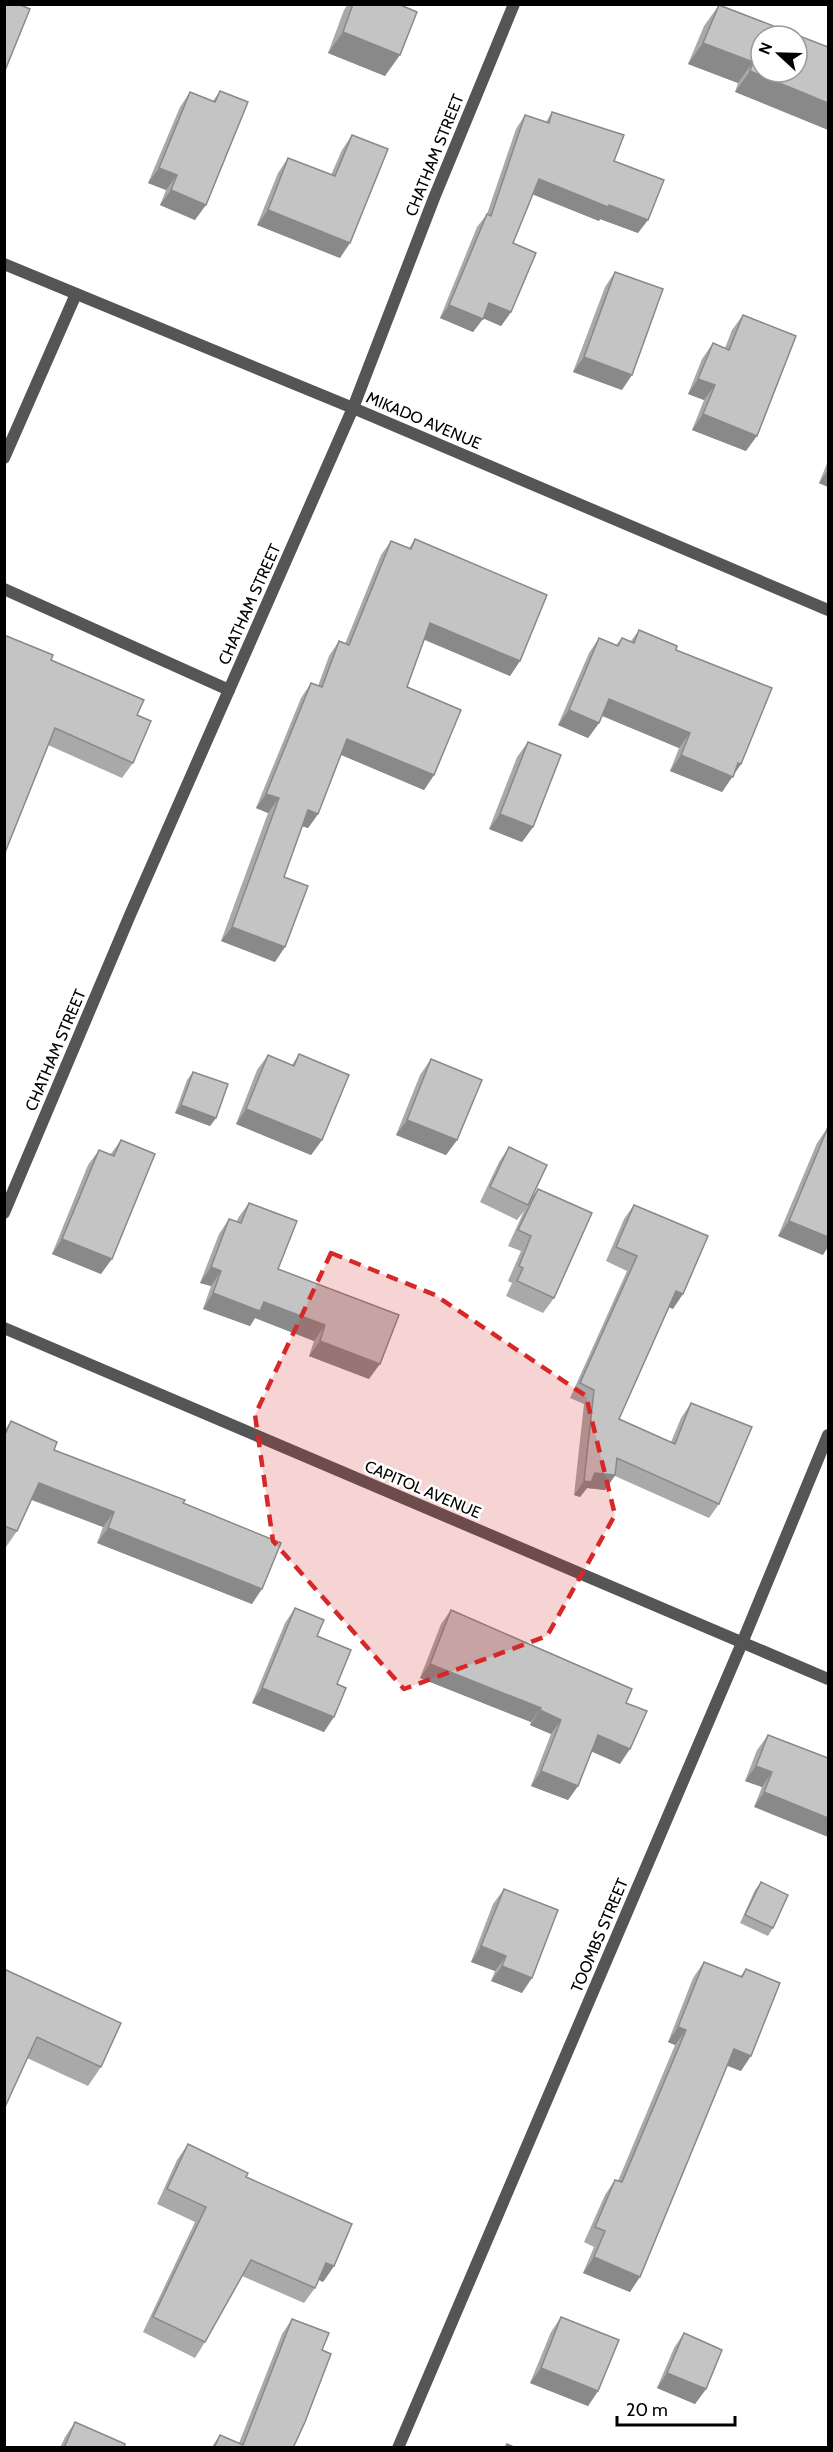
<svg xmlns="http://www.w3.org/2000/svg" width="833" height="2452" font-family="Cabin,sans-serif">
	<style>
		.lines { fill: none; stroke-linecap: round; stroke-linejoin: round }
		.service { stroke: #555; stroke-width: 12 }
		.minor { stroke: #555; stroke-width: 12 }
		.wall { fill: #a9a9a9 }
		.shaded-wall { fill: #898989 }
		.building { fill: #c4c4c4; stroke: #898989; stroke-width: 1.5; fill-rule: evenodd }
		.marked { fill: #d62828; fill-opacity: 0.2; stroke: #d62828; stroke-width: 4.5; stroke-dasharray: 12 8; stroke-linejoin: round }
		.labels { text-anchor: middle; stroke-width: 5; stroke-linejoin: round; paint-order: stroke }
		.street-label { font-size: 16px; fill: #000; stroke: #fff }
	</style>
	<rect width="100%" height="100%" fill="#fff"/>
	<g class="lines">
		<g class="service">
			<polyline points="4,458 76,294"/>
			<polyline points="4,589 229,690"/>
		</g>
		<g class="minor">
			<polyline points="4,264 353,408 828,610"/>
			<polyline points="4,1213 130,915 353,408 434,198 514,4"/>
			<polyline points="4,1328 828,1679"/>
			<polyline points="398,2448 742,1643 828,1435"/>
		</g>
	</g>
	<g class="wall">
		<polygon points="348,4 398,4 385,76 328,53 344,10"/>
		<polygon points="719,5 828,47 735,92 738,83 688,64 704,26"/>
		<polygon points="220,91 195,220 160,205 166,190 148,183 180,107 190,92 213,101"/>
		<polygon points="552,112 614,161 638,233 600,219 599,221 533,194 513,243 511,312 501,326 483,318 473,332 440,318 477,227 487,214 516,129 525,115 546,122"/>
		<polygon points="352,135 340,258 257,225 278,173 288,158 331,175 342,150"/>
		<polygon points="615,272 622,390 573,372 605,287"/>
		<polygon points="743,315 746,451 692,430 704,400 688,394 702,359 713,343 725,348 732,330"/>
		<polygon points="828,461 828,487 819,483"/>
		<polygon points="415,539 520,661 510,676 425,639 407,687 434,775 424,790 341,755 318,814 308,828 302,826 284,877 275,962 221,941 268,813 256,808 301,698 311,683 318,686 329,656 339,641 345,644 381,555 391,541 409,548"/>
		<polygon points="639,630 676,650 741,764 722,792 670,771 679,748 602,716 599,723 588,738 558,725 589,653 599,638 616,645 622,638 631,641"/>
		<polygon points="51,660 137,715 133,763 122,778 48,745"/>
		<polygon points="528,742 533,827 522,842 489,829 517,757"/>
		<polygon points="299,1054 322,1140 311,1155 236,1124 257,1070 268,1055 292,1065"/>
		<polygon points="431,1059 457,1140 446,1155 396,1135 420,1075"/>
		<polygon points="193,1072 216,1118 210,1126 175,1113 187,1080"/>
		<polygon points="828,1127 823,1255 778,1236 817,1143"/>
		<polygon points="121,1140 101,1274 52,1254 88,1165 99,1150 110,1155"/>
		<polygon points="509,1147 532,1197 538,1189 554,1298 543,1313 506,1296 512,1283 508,1281 521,1251 508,1246 524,1211 517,1220 480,1202 499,1162"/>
		<polygon points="249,1203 278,1269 369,1379 309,1356 314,1341 255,1318 250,1326 203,1309 211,1286 200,1283 219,1234 229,1219 237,1222 238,1218"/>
		<polygon points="634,1205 673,1309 669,1307 619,1419 671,1442 681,1418 691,1403 719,1504 709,1518 615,1476 605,1490 587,1488 580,1497 574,1495 584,1404 570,1398 627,1271 606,1261 624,1219"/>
		<polygon points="11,1421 54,1450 183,1503 252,1604 97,1543 103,1527 31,1500 17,1531 6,1547 4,1546 4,1431"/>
		<polygon points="295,1608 337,1684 324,1732 252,1703 285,1623"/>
		<polygon points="451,1610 626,1703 620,1764 592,1751 578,1786 568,1800 531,1786 551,1734 530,1725 531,1722 420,1678 441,1624"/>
		<polygon points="768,1735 828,1758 754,1807 762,1787 745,1781 757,1750"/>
		<polygon points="761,1882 773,1928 768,1936 740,1923 755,1890"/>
		<polygon points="504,1889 522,1993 491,1981 495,1971 471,1962 493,1904"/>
		<polygon points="704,1962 740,1977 746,1969 741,2071 727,2066 630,2292 583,2273 594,2247 584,2242 605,2195 615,2180 618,2181 675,2045 668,2042 693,1978"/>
		<polygon points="4,1969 101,2067 88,2086 27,2058 4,2107"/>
		<polygon points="188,2144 246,2177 334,2266 323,2282 319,2280 315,2288 304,2303 242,2276 205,2342 195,2358 143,2332 195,2222 157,2204 177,2160"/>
		<polygon points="561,2317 598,2391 588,2406 530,2383 551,2332"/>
		<polygon points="292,2319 322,2350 293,2448 211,2448 220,2435 239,2443 282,2334"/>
		<polygon points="684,2333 706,2389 695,2404 657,2388 674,2348"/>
		<polygon points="75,2422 124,2448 60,2448 65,2437"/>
	</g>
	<g class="shaded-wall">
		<polygon points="343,32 400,55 385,76 328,53"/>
		<polygon points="703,43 753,62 738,83 688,64"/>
		<polygon points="750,71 828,103 828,130 735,92"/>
		<polygon points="159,168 177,175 166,190 148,183"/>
		<polygon points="539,179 648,220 638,233 600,219 599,221 529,193"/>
		<polygon points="171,190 206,205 195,220 160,205"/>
		<polygon points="268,210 350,243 340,258 257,225"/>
		<polygon points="489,303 511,312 501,326 480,317"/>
		<polygon points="449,305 483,319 473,332 440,318"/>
		<polygon points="584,357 632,375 622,390 573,372"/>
		<polygon points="698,379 715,385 704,400 688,394"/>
		<polygon points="703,414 757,436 746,451 692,430"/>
		<polygon points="828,470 828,487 819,483"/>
		<polygon points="430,623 520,661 510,676 420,638"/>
		<polygon points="609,699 690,733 679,748 598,714"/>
		<polygon points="569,710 599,723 588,738 558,725"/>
		<polygon points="347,739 434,775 424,790 337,753"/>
		<polygon points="681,755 738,763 741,764 722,792 670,771"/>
		<polygon points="266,794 279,798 268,813 256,808"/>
		<polygon points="308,810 318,814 308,828 298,825"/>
		<polygon points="500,814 533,827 522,842 489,829"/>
		<polygon points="232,927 285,947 275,962 221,941"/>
		<polygon points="181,1105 216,1118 210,1126 175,1113"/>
		<polygon points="246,1109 322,1140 311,1155 236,1124"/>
		<polygon points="407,1120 457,1140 446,1155 396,1135"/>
		<polygon points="789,1221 828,1237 828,1247 823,1255 778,1236"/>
		<polygon points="62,1239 112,1259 101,1274 52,1254"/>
		<polygon points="211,1267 221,1271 211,1286 200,1283"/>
		<polygon points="676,1291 683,1294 673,1309 666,1306"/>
		<polygon points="213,1293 264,1302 325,1325 314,1341 255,1318 250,1326 203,1309"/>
		<polygon points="320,1341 380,1364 369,1379 309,1356"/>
		<polygon points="595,1473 615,1475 605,1490 587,1488 580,1497 574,1495 584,1481"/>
		<polygon points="39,1483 114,1512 103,1527 28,1498"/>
		<polygon points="108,1528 262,1589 252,1604 97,1543"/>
		<polygon points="430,1664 541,1708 531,1722 420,1678"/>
		<polygon points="262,1688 334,1717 324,1732 252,1703"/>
		<polygon points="540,1710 561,1720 551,1734 530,1725"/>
		<polygon points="598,1735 630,1749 620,1764 588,1750"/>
		<polygon points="756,1766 772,1772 762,1787 745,1781"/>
		<polygon points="541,1771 578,1786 568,1800 531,1786"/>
		<polygon points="764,1792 828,1818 828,1837 754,1807"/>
		<polygon points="481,1946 506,1956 495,1971 471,1962"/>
		<polygon points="502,1966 532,1978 522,1993 491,1981"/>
		<polygon points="678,2027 686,2030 675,2045 668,2042"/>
		<polygon points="734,2049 751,2056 741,2071 724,2064"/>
		<polygon points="594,2257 640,2277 630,2292 583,2273"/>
		<polygon points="326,2263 334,2266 323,2282 315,2278"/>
		<polygon points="541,2368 598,2391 588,2406 530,2383"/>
		<polygon points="667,2373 706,2389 695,2404 657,2388"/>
	</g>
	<g class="building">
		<polygon points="4,4 18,4 30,9 4,73"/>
		<polygon points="353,4 398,4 417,12 400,55 343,32"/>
		<path d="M719 5 828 47V103L750 71 753 62 703 43ZM761 36H797V72H761Z"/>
		<polygon points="220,91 248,102 206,205 171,190 177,175 159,168 190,92 215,102"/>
		<polygon points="552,112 624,135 614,161 664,180 648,220 609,205 608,207 539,179 513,243 536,253 511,312 489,303 483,319 449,305 487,214 491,216 525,115 549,123"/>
		<polygon points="352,135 388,149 350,243 268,210 288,158 335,176"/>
		<polygon points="615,272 663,289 632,375 584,357"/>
		<polygon points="743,315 796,336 757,436 703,414 715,385 698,379 713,343 729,350"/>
		<polygon points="415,539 547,595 520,661 430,623 407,687 461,710 434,775 347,739 318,814 308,810 284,877 308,886 285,947 232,927 279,798 266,794 311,683 322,687 339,641 349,645 391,541 411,549"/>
		<polygon points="639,630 677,646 676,650 772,688 741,764 738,763 733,777 681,755 690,733 609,699 599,723 569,710 599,638 618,646 622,638 634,643"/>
		<polygon points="4,635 53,655 51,660 144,700 137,715 151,721 133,763 55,728 4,855"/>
		<polygon points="528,742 561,755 533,827 500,814"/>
		<polygon points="299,1054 349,1075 322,1140 246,1109 268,1055 294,1066"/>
		<polygon points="431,1059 482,1080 457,1140 407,1120"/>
		<polygon points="193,1072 228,1084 216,1118 181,1105"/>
		<polygon points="828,1127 828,1237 789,1221"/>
		<polygon points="121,1140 155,1154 112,1259 62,1239 99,1150 114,1156"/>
		<polygon points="509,1147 547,1165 528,1205 490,1187"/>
		<polygon points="538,1189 592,1213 554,1298 517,1281 523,1268 519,1266 531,1236 518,1230"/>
		<polygon points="249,1203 297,1221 278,1269 399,1315 380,1364 320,1341 325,1325 264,1302 260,1311 213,1293 221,1271 211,1267 229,1219 241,1223"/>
		<polygon points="634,1205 708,1236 683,1294 676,1291 619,1419 675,1444 691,1403 752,1427 719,1504 617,1458 615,1475 595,1473 591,1482 584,1481 594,1390 580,1383 637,1256 616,1247"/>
		<polygon points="11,1421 57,1442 54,1450 185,1500 183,1503 281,1543 262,1589 108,1528 114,1512 39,1483 17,1531 4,1526 4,1437"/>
		<polygon points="295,1608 324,1620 317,1636 351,1650 337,1684 346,1688 334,1717 262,1688"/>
		<polygon points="451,1610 632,1689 626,1703 647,1711 630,1749 598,1735 578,1786 541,1771 561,1720 540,1710 541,1708 430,1664"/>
		<polygon points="768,1735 828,1758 828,1818 764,1792 772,1772 756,1766"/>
		<polygon points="761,1882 788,1895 773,1928 745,1915"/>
		<polygon points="504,1889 558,1910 532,1978 502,1966 506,1956 481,1946"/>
		<polygon points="704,1962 742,1977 746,1969 780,1983 751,2056 734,2049 640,2277 594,2257 605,2231 595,2227 615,2180 622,2182 686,2030 678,2027"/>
		<polygon points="4,1969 121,2023 101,2067 37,2037 5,2107"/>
		<polygon points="188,2144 248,2173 246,2177 352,2224 334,2266 326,2263 315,2288 251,2260 205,2342 153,2317 206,2207 167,2189"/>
		<polygon points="561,2317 619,2340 598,2391 541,2368"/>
		<polygon points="292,2319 329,2333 322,2350 331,2354 305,2422 293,2448 214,2448 220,2435 243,2445"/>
		<polygon points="684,2333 722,2350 706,2389 667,2373"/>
		<polygon points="75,2422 125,2444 124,2448 64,2448"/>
		<polygon points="507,2444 516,2448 505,2448"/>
	</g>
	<path class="marked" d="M331 1253 435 1295 586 1396 615 1515 547 1636 404 1689 273 1541 255 1415Z"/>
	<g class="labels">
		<g class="street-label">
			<text transform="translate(434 155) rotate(-68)" y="6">CHATHAM STREET</text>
			<text transform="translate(424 420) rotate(23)" y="6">MIKADO AVENUE</text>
			<text transform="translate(249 604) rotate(-66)" y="6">CHATHAM STREET</text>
			<text transform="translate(55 1050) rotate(-67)" y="6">CHATHAM STREET</text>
			<text transform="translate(423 1489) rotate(23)" y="6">CAPITOL AVENUE</text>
			<text transform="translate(599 1935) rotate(-67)" y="6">TOOMBS STREET</text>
		</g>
	</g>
	<rect width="833" height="2452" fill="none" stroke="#000000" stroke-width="12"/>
	<g transform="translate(779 54) rotate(292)"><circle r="28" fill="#ffffff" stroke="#999999" stroke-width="1.5"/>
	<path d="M0-4.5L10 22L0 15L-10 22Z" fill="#000000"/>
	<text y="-9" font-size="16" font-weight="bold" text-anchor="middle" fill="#000000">N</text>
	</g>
	<path d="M617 2416v9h118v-9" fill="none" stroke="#000000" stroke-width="3"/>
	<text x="626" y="2416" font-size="18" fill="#000000" stroke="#ffffff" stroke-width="4.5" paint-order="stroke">20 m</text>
</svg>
